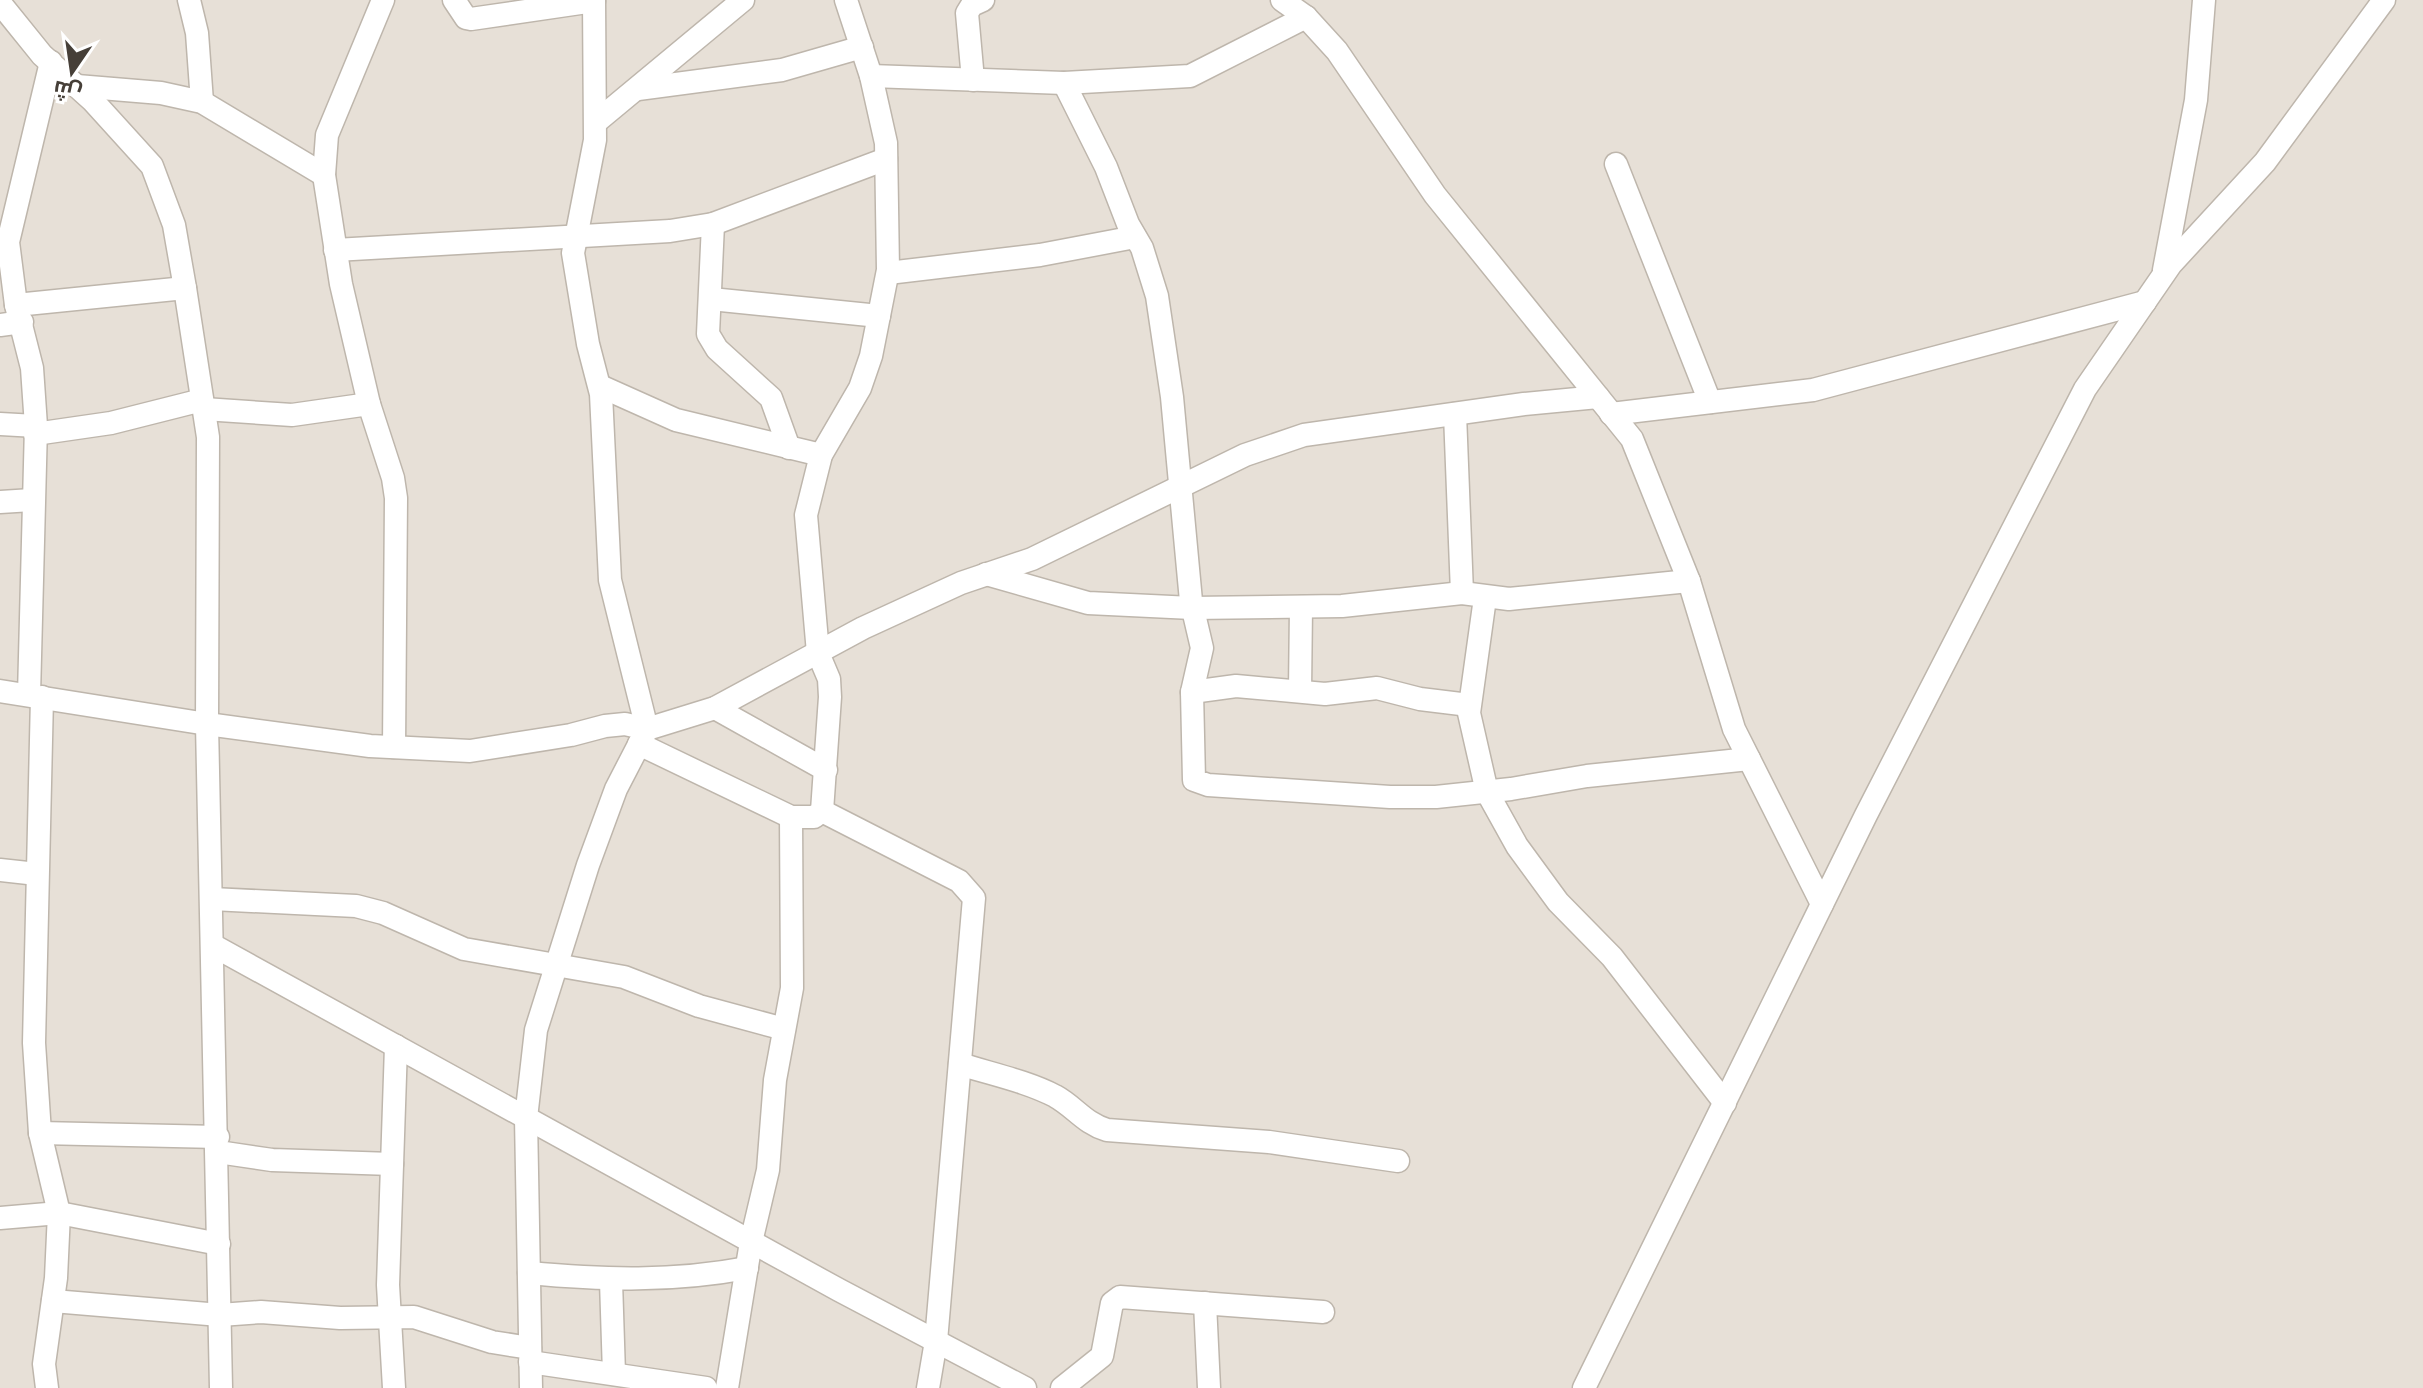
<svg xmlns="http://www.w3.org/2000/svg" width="2423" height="1388" font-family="'Exo 2',Cairo,sans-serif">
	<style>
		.residential { fill: #e7e0d7 }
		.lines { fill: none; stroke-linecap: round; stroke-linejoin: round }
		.minor-casing { stroke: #beb6ac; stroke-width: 25 }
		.minor { stroke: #fff; stroke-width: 22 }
	</style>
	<rect width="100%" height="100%" fill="#f3efe9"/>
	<rect class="residential" x="0" y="0" width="2423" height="1388"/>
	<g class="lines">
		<g class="minor-casing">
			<g id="minor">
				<polyline points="189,0 197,33 202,102"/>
				<polyline points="383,0 327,135 324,175 341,284 369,404 393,478 396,498 394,747"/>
				<polyline points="454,0 466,18 471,19 594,1"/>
				<polyline points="1282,0 1306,17 1337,51 1435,195 1632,439 1689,581 1734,729 1822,904"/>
				<polyline points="0,3 42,55 93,101 152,166 174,225 185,288 208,437 207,724 221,1388"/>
				<polyline points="871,76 1064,83 1190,76 1306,17"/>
				<polyline points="973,80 967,13 972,5 983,0"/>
				<polyline points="1064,83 1106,167 1128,224 1142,248 1157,296 1172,397 1191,601 1202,648 1192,692 1194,780 1208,785 1390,797 1436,797 1511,789 1587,776 1749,759"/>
				<polyline points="77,86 161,93 202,102 324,175"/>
				<polyline points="638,89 782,70 862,47"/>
				<polyline points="596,122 743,0"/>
				<polyline points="1616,164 1710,402"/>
				<polyline points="713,224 708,334 717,349 771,398 789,448"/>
				<polyline points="335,250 670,231 713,224 886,159"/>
				<polyline points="2164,270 2196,100 2204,0"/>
				<polyline points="888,273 1040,255 1135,237"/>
				<polyline points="711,299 879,316"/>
				<polyline points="16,305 185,288"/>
				<polyline points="0,325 22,322"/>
				<polyline points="600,386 676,420 821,455"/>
				<polyline points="204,409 292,415 369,404"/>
				<polyline points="1455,414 1462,593"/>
				<polyline points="1611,414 1813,390 2145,302"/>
				<polyline points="0,424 36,426"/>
				<polyline points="35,434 111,423 202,400"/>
				<polyline points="0,502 32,500"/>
				<polyline points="986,574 1088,603 1192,608 1342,606 1462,593 1509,599 1689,581"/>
				<polyline points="1485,598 1469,713 1487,792 1517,846 1558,902 1612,957 1725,1103"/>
				<polyline points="0,691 207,724 370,746 470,751 571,735 605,726 625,724 647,729 715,708 863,628 961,583 1032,559 1245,455 1304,435 1524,404 1598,397"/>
				<polyline points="1300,691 1301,607"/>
				<polyline points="1192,692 1236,686 1325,694 1377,688 1420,699 1469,705"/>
				<polyline points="29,695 36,426 32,368 16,305 8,242 51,62"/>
				<polyline points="42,697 34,1043 40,1133 59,1213 56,1278 44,1364 47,1388"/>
				<polyline points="715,708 826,770"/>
				<polyline points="639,744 791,817 814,817 822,811 830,697 829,679 818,653 806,515 821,455 860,388 871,356 888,270 886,143 871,76 846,0"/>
				<polyline points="822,811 959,881 974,898 936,1341 928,1388"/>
				<polyline points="0,870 37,874"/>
				<polyline points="212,899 356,906 383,913 464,949 624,977 699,1006 784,1029"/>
				<polyline points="214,946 839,1290 1025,1388"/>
				<path d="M960 1064C991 1074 1026 1081 1055 1096 1075 1107 1084 1123 1107 1130L1269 1142 1398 1161"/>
				<polyline points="40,1133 218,1137"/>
				<polyline points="218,1152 272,1160 392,1164"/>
				<polyline points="0,1218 59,1213 219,1244"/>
				<path d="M529 1273C604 1280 673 1282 747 1268"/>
				<polyline points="611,1281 614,1374"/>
				<polyline points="53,1301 220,1315 261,1312 340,1318 414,1317 492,1342 530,1348"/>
				<polyline points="1205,1303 1209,1388"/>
				<polyline points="530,1362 706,1388"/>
				<polyline points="394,1388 388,1285 396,1046"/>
				<polyline points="531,1388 526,1118 536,1030 588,865 616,789 647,729 610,580 601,394 588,344 573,253 595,140 594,0"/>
				<polyline points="727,1388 751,1242 768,1170 775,1080 792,988 791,817"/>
				<polyline points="1062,1388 1102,1356 1112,1303 1120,1297 1323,1312"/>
				<polyline points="1584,1388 1866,815 2085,389 2171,264 2265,162 2384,0"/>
			</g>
		</g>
		<use href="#minor" class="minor"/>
	</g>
	<g transform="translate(72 72) rotate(193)" stroke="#ffffff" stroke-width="6" paint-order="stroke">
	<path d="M0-6L14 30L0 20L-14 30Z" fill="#463f38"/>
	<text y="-12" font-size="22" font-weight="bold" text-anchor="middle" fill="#463f38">ش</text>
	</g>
</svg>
